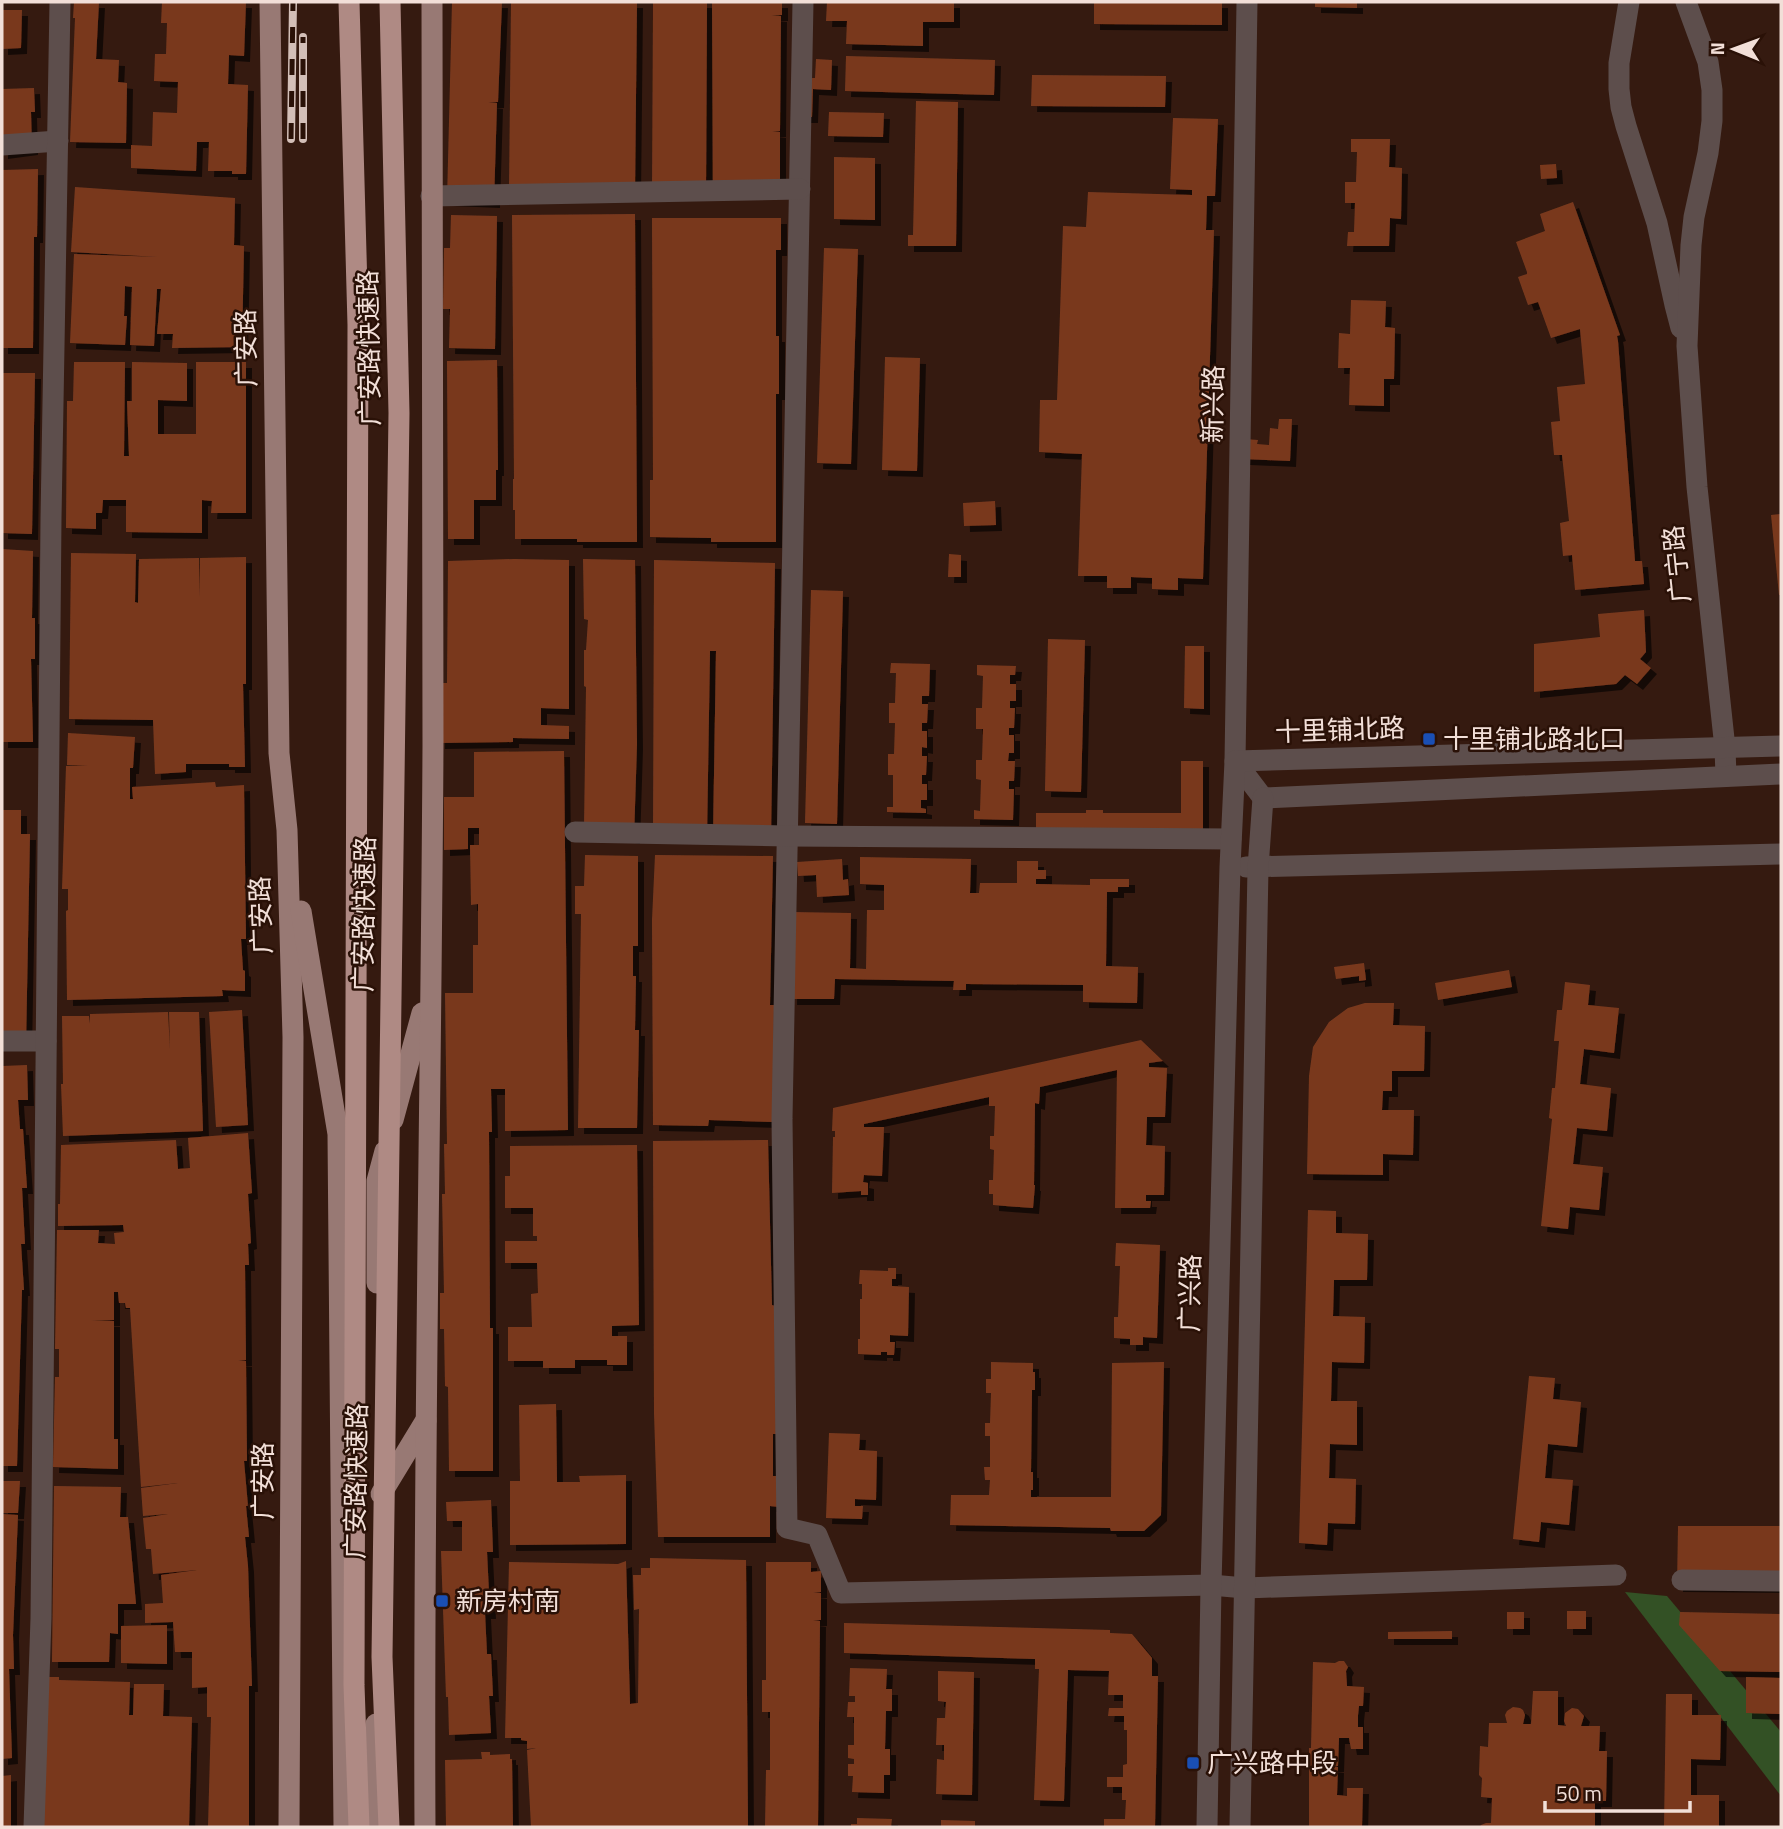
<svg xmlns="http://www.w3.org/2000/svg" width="1783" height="1829" font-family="'Titillium Web','Noto Sans SC',sans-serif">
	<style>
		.green { fill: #335125 }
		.building { fill: #79391e; filter: url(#shadow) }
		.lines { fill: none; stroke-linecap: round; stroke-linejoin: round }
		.minor { stroke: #5d4e4c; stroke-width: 21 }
		.major { stroke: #987974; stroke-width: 21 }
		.highway { stroke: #af8a84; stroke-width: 21 }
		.rail-casing { stroke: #d3bfb8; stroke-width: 8 }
		.rail { stroke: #2a1107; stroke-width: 5; stroke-dasharray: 16; stroke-linecap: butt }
		.highway-bridge { stroke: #af8a84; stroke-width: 21 }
		.transit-dot { fill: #1a4fb4; stroke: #2a1107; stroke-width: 2.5 }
		.labels { text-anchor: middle; stroke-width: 5; stroke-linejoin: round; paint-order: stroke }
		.street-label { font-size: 26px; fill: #f2dfd8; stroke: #2a1107 }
		.poi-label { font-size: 26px; fill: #f2dfd8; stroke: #2a1107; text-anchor: start }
	</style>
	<defs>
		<filter id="shadow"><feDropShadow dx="6" dy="6" stdDeviation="0" flood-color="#0009"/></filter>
	</defs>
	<rect width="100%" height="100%" fill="#351a10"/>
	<polygon class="green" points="1625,1592 1667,1596 1781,1732 1781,1796"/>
	<g class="building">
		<polygon points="74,2 99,2 96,59 119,60 118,82 127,83 126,143 70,142 75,18 73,18"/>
		<polygon points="162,2 246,2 244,56 229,55 228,84 248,85 246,174 232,174 232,171 208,171 209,142 197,142 196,171 131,168 131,145 152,146 153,112 177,113 178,82 154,81 155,54 166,54 167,23 161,23"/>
		<polygon points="452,2 502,2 498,102 488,102 497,103 494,202 447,200"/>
		<polygon points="511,2 637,2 635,191 509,189"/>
		<polygon points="653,2 707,2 706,194 652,194"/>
		<polygon points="712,2 782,2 782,15 771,15 781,16 780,131 772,131 780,132 780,192 713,191"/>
		<polygon points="827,2 954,2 954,22 923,22 923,46 846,44 847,21 826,21"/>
		<polygon points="1094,2 1222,2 1222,25 1094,24"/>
		<polygon points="1315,2 1357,2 1357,8 1315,7"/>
		<polygon points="2,10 22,10 21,48 2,49"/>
		<polygon points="846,56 995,60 994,95 845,91"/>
		<polygon points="816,59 832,60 831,90 813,89 812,117 805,117 804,78 815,78"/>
		<polygon points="1032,75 1166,76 1165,107 1031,106"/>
		<polygon points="34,88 35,112 31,112 32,149 2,153 2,89"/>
		<polygon points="916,101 958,102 956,246 908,246 908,235 913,235"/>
		<polygon points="829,112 884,113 883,137 828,136"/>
		<polygon points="1173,118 1218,119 1215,196 1207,196 1206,230 1214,230 1203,579 1178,578 1178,590 1152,589 1152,578 1131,577 1131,588 1107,588 1107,576 1078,576 1082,454 1039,452 1040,400 1057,400 1063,226 1086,227 1088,192 1192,195 1192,190 1170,189"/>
		<polygon points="1351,139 1390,139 1389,167 1402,168 1401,219 1390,218 1389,246 1347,246 1348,232 1354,232 1355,203 1345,203 1345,182 1356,182 1357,152 1351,152"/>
		<polygon points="834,157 875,158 875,220 834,219"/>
		<polygon points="1556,164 1557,178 1541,179 1540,165"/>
		<polygon points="38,169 37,237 34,237 33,348 2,348 2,170"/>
		<polygon points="75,187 235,198 234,245 244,246 242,347 172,348 173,334 157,334 161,289 157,289 154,346 130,345 132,287 125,286 124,316 127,316 125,345 70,343 74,254 159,257 71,252"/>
		<polygon points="1573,202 1620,335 1617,336 1618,341 1635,561 1642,561 1644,584 1575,590 1572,555 1563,556 1560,523 1569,521 1562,455 1554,455 1551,422 1560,421 1557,387 1585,384 1580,329 1551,338 1538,302 1528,305 1518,277 1527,274 1527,272 1516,242 1545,231 1540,214"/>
		<polygon points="635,214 637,542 577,542 577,539 515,539 515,510 513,510 513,479 514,479 512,215"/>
		<polygon points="451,215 497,216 495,349 449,348 450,309 443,309 444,248 450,248"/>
		<polygon points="652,218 781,218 781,250 776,250 776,336 779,336 779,394 776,394 776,542 711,542 711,538 650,537 650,480 653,480"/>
		<polygon points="824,248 858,249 851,464 817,463"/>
		<polygon points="1351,300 1386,301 1385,327 1395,328 1394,379 1384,379 1384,406 1349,405 1350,368 1338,368 1339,333 1350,334"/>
		<polygon points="885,357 920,358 917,471 882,470"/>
		<polygon points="497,360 498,470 496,470 496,500 474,500 474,539 448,539 447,361"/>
		<polygon points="74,362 125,362 124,456 129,456 127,401 132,401 132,362 187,363 187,401 158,400 158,434 196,434 196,362 246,362 246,513 211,513 212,501 202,500 202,533 126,532 126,500 103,500 102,513 96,513 96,529 66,528 67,401 73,401"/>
		<polygon points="2,373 35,373 32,534 2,533"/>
		<polygon points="1279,419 1292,419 1290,461 1244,459 1245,439 1258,440 1257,444 1269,445 1270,428 1278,429"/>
		<polygon points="995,501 996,525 964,526 963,503"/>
		<polygon points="1781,514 1781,595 1779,595 1771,515"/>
		<polygon points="2,549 33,551 32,618 35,618 35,659 31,659 33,742 2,742"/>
		<polygon points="71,553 136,554 135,602 138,603 139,559 199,558 200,598 200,558 246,557 246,684 243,684 245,767 229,767 229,764 186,764 186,772 155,774 153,720 69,719"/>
		<polygon points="949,554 961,555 961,577 948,577"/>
		<polygon points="514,559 569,560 569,709 541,708 541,725 569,726 569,739 513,738 513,742 439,743 440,683 447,683 448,561"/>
		<polygon points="583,559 635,560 637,744 634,838 584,828 586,687 584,686 584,650 586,650 588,620 584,619"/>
		<polygon points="654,560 775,563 771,838 713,837 716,651 710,651 707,837 653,836"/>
		<polygon points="811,590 843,591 837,824 805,823"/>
		<polygon points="1644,610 1646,652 1640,659 1651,668 1637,684 1625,675 1616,684 1534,692 1534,644 1600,637 1598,614"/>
		<polygon points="1048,639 1085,640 1081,792 1045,791"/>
		<polygon points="1185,646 1204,646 1204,709 1184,708"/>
		<polygon points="891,663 930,664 929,696 922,696 922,704 928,704 927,723 922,723 922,731 927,731 927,748 922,747 922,756 927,756 926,775 922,775 922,784 927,784 927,800 921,800 921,808 926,809 926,813 887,812 887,807 893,807 893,775 888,775 888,754 894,754 895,723 889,723 889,703 895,703 896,673 890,673"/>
		<polygon points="977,665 1016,666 1015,675 1010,675 1010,684 1016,684 1016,701 1010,701 1010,708 1015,708 1014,728 1009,728 1009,735 1014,735 1014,753 1009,753 1008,761 1015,761 1014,781 1009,781 1009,789 1014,789 1013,820 974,819 974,810 980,811 981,780 976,779 976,760 982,760 983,729 976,729 976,708 982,708 983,676 977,675"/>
		<polygon points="68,733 135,737 133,768 130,768 130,799 133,799 132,787 215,782 216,787 244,785 246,939 241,939 243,970 245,971 245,991 222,990 223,996 67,1000 66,911 68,910 68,889 62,889 66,766 88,766 67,765"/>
		<polygon points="564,751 568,1130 505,1131 505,1089 491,1089 492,1132 489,1132 490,1328 493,1328 493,1471 449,1471 448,1387 445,1386 444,1329 440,1329 440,1293 444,1293 442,1194 445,1194 444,1144 447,1144 445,993 473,993 473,945 478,945 478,904 471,905 470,845 479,845 479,828 468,828 468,849 444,850 444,797 474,797 474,752"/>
		<polygon points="1181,761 1203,761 1203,829 1036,831 1036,813 1086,813 1086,810 1103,810 1103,813 1181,813"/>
		<polygon points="2,810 21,810 21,834 30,834 26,1045 2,1045"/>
		<polygon points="585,855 638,856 638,946 633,946 633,976 636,976 635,1030 639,1030 637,1128 578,1128 581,914 575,914 575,886 584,886"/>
		<polygon points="655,855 773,856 770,1005 774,1005 773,1122 709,1120 708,1126 653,1125 652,920"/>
		<polygon points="860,857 971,859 970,893 979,893 980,883 1017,883 1017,861 1038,861 1038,870 1046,870 1046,879 1036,879 1036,884 1090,885 1090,879 1129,879 1129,887 1118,887 1118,892 1107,892 1106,966 1138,967 1137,1003 1083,1002 1083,985 966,984 966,990 953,990 954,981 835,979 834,999 791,999 792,912 851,913 850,968 866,969 867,910 884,910 884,885 860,884"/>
		<polygon points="842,859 843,880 848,879 849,895 817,897 816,875 798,876 797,862"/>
		<polygon points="1364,963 1366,980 1359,981 1359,976 1336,979 1334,967"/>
		<polygon points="1509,970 1512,987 1438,1000 1435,983"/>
		<polygon points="1565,982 1590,985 1588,1005 1619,1008 1614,1053 1584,1049 1580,1084 1611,1088 1607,1131 1577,1128 1575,1147 1573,1164 1603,1167 1599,1210 1570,1207 1568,1229 1541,1226 1552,1119 1549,1118 1552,1088 1555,1088 1559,1041 1554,1041 1557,1010 1562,1010"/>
		<polygon points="1365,1003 1394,1003 1393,1025 1425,1026 1424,1071 1392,1071 1392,1091 1383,1091 1382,1110 1414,1110 1413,1155 1383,1154 1383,1175 1307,1174 1309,1076 1313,1047 1329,1022 1348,1008"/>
		<polygon points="242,1010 248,1125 216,1127 209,1012"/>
		<polygon points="168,1012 170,1050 169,1012 199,1012 203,1131 63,1136 61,1084 63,1084 62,1016 89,1016 90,1024 90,1014"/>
		<polygon points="1141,1040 1163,1061 1149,1063 1149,1067 1167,1068 1165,1117 1147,1117 1146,1145 1165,1146 1164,1195 1146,1195 1146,1201 1151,1201 1150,1208 1115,1208 1117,1070 1040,1087 1039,1104 1035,1103 1034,1185 1035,1185 1033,1208 993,1205 993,1194 989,1194 989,1180 993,1180 994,1150 990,1149 990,1136 994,1136 995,1106 989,1106 989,1097 864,1124 864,1127 884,1127 882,1176 864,1175 863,1182 868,1183 868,1195 861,1195 861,1191 832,1193 833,1137 835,1137 835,1131 832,1131 833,1108"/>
		<polygon points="27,1065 28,1100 18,1100 20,1129 23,1129 27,1188 22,1188 25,1244 21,1244 24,1290 22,1290 17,1466 2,1466 2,1066"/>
		<polygon points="248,1133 252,1193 248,1194 251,1243 248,1244 249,1265 245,1265 246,1360 238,1361 246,1361 247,1461 244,1461 248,1506 246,1506 249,1537 245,1537 248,1566 252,1686 249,1686 249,1827 208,1827 211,1717 207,1717 207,1687 192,1688 192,1652 175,1652 173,1622 145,1623 145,1604 163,1603 161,1575 197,1570 153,1574 151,1549 146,1549 143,1518 168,1514 143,1516 141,1488 178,1483 141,1487 130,1308 126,1308 125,1303 119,1303 118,1292 114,1292 114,1320 91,1320 114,1321 114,1439 118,1439 118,1469 53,1467 55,1377 59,1377 59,1349 55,1349 57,1230 99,1230 98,1243 115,1244 114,1233 124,1232 123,1225 58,1226 58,1204 60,1204 61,1145 176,1140 178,1169 190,1168 188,1138"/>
		<polygon points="768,1140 772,1305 775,1306 778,1434 773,1434 773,1476 779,1476 779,1507 770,1506 770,1537 658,1537 654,1413 653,1141"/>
		<polygon points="637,1145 639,1325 612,1326 612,1336 627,1336 627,1365 607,1365 607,1360 575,1360 575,1368 543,1368 543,1361 508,1361 508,1327 532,1327 531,1294 538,1293 537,1263 505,1263 505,1241 537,1241 537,1236 533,1236 533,1208 505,1208 505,1176 510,1176 510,1146"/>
		<polygon points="1308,1210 1336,1211 1336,1233 1368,1234 1367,1280 1334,1280 1333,1316 1365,1317 1364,1363 1332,1362 1331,1401 1357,1401 1357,1445 1330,1444 1329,1478 1356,1479 1355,1524 1328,1523 1327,1545 1299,1543"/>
		<polygon points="1116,1243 1160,1245 1157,1338 1143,1337 1143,1345 1130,1345 1130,1339 1114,1338 1114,1317 1118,1317 1120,1266 1115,1266"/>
		<polygon points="888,1268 896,1268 896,1279 892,1279 892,1286 909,1287 908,1336 890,1335 890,1342 895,1342 894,1355 887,1355 887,1352 881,1352 881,1355 858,1354 858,1339 860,1339 860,1299 862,1299 862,1284 859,1284 860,1270 888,1271"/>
		<polygon points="991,1362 1033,1363 1033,1372 1035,1372 1035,1390 1032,1390 1031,1472 1033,1472 1033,1490 1031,1490 1031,1497 1111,1497 1112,1363 1164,1362 1161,1515 1144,1531 1111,1531 1110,1528 950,1525 951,1495 989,1495 990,1480 985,1480 984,1467 990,1467 990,1436 985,1436 985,1423 990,1423 991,1393 986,1393 986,1379 991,1379"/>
		<polygon points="1529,1376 1555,1378 1553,1399 1581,1402 1577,1447 1548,1444 1545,1478 1573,1480 1569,1525 1541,1522 1539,1542 1513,1539"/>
		<polygon points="556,1404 557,1482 580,1482 579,1476 626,1475 626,1544 510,1545 510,1481 520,1481 519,1405"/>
		<polygon points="829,1433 860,1434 859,1450 877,1451 876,1500 855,1499 855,1506 863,1506 862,1519 826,1518"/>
		<polygon points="2,1481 20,1481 18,1513 2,1513"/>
		<polygon points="54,1486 121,1487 120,1517 128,1517 136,1604 118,1604 118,1634 110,1633 109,1662 52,1662"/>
		<polygon points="491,1500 493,1552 487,1552 490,1613 485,1613 487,1654 491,1654 493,1696 489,1696 491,1733 449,1735 448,1697 446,1697 441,1551 462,1551 462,1521 447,1521 446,1502"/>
		<polygon points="2,1514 18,1515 13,1635 14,1669 9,1669 12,1758 2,1759"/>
		<polygon points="1678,1526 1781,1526 1781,1587 1677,1586"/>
		<polygon points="650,1558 746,1560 748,1827 531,1827 527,1750 536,1748 527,1749 527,1741 521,1740 521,1738 505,1738 509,1562 618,1564 626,1561 630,1704 638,1703 639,1609 634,1610 633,1575 641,1575 641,1568 650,1568"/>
		<polygon points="766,1562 811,1562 811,1572 821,1571 821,1592 813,1592 821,1593 821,1620 813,1620 820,1621 818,1827 765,1827 766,1770 770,1770 770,1712 762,1712 762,1680 766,1680"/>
		<rect x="1567" y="1611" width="19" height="18"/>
		<rect x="1507" y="1612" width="17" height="17"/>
		<polygon points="1680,1612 1781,1614 1781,1672 1720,1671 1679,1625"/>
		<polygon points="844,1623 1110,1630 1110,1633 1132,1634 1152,1658 1152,1676 1158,1676 1155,1827 1104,1827 1104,1819 1125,1819 1126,1800 1122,1800 1122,1787 1107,1787 1107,1777 1123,1777 1123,1765 1127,1764 1127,1730 1124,1730 1124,1716 1108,1716 1109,1708 1123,1708 1123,1695 1108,1695 1109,1671 1068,1670 1064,1801 1034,1800 1039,1669 1035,1669 1035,1659 844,1653"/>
		<polygon points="167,1625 167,1664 121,1663 121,1626"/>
		<polygon points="1452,1631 1452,1639 1388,1639 1388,1632"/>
		<polygon points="1339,1661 1344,1661 1348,1667 1346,1671 1347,1686 1364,1687 1363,1706 1359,1706 1358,1715 1358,1727 1363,1727 1363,1749 1351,1749 1349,1738 1339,1738 1338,1766 1330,1767 1338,1767 1337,1795 1347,1796 1347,1788 1363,1788 1362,1827 1309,1827 1309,1748 1311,1748 1313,1662 1335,1663"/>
		<polygon points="850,1668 887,1669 886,1689 892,1689 892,1711 886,1711 885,1749 890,1749 890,1775 884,1775 884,1793 852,1792 853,1776 848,1776 848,1764 854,1764 854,1759 848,1758 848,1745 854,1745 854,1717 847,1717 848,1702 855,1702 855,1696 849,1696"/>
		<polygon points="938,1671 974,1672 972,1795 936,1794 937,1759 944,1760 944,1745 936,1745 937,1718 945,1718 946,1702 938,1701"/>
		<polygon points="46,1677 59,1677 59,1680 130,1682 129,1715 133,1715 134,1684 164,1684 163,1716 192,1717 189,1827 43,1827"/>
		<polygon points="1746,1677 1781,1678 1781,1714 1746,1713"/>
		<polygon points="1533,1691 1558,1691 1558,1725 1566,1726 1564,1721 1565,1713 1572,1708 1578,1709 1584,1716 1581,1726 1600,1726 1599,1751 1607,1751 1606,1801 1595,1801 1595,1827 1480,1827 1481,1825 1486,1823 1491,1823 1492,1798 1481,1797 1482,1778 1479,1775 1480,1746 1488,1747 1489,1723 1507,1723 1505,1715 1507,1711 1513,1707 1520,1708 1523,1710 1525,1715 1523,1724 1531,1724"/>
		<polygon points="1666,1694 1692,1694 1692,1715 1721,1715 1720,1760 1691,1759 1691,1795 1719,1795 1719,1827 1664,1827"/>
		<polygon points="481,1752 490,1752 490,1755 510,1754 510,1759 512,1759 513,1827 446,1827 445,1760 482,1759"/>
		<polygon points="11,1775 11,1827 2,1827 2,1776"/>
		<polygon points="857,1818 892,1819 891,1827 851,1827 851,1824 857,1824"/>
		<polygon points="941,1820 975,1821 975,1827 941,1827"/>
	</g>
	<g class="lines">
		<g class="minor">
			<polyline points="803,2 782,1119 787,1528 817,1535 841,1593 1211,1585 1245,1588 1616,1575"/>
			<polyline points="1247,2 1235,761 1263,798"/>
			<polyline points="1629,2 1619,63 1619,89 1621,107 1626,126 1657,223 1675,305 1681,328"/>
			<polyline points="1686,2 1708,62 1712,90 1712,121 1708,153 1694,217 1691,245 1687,346 1697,487 1725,748 1726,776"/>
			<polyline points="2,145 58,141"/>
			<polyline points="431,196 800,189"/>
			<polyline points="1263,798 1781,774"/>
			<polyline points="575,832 787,836 1231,839"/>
			<polyline points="1246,867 1781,854"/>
			<polyline points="2,1041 46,1041"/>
			<polyline points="1682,1580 1781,1581"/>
			<polyline points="34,1827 41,1618 51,518 60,2"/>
			<polyline points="1207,1827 1211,1585 1230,867 1235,761 1781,746"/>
			<polyline points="1240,1827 1258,868 1263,798"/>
		</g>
		<g class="major">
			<polyline points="270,2 279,753 287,830 293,1037 289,1827"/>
			<polyline points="301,911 338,1134 344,1827"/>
			<polyline points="393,1120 422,1013"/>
			<polyline points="377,1283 377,1181 385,1151"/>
			<polyline points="381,1494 426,1420"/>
			<polyline points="375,1827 376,1724"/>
			<path d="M425 1827C423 1466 431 1106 433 745 435 497 430 249 432 2"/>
		</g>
		<polyline class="highway" points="349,2 358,325 354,1685 359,1827"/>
		<g class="rail-casing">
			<g id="rail">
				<polyline points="291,139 293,2"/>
				<polyline points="303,139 303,37"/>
			</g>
		</g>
		<use href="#rail" class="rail"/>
		<polyline class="highway-bridge" points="389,1827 382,1657 399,413 390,2"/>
	</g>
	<g class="transit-dot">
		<rect x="1422" y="732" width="14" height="14" rx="3.5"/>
		<rect x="435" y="1594" width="14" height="14" rx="3.5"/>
		<rect x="1186" y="1756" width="14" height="14" rx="3.5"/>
	</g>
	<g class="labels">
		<g class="street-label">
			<text transform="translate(246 348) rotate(-91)" y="9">广安路</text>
			<text transform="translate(369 348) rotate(-91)" y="9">广安路快速路</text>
			<text transform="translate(1213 404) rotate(-89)" y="9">新兴路</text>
			<text transform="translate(1677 564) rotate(-96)" y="9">广宁路</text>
			<text transform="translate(1340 730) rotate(-2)" y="9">十里铺北路</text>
			<text transform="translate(364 914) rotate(-89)" y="9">广安路快速路</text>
			<text transform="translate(261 915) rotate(-92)" y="9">广安路</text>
			<text transform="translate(1190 1293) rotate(-89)" y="9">广兴路</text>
			<text transform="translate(263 1481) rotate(-90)" y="9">广安路</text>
			<text transform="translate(356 1481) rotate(-89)" y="9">广安路快速路</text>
		</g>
		<g class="poi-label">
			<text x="1443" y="748">十里铺北路北口</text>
			<text x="456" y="1610">新房村南</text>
			<text x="1207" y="1772">广兴路中段</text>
		</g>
	</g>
	<rect width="1783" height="1829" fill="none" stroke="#f2dfd8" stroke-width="7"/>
	<g transform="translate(1734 49) rotate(271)" stroke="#2a1107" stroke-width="5" paint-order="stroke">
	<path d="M0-5L12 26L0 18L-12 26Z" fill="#f2dfd8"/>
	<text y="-10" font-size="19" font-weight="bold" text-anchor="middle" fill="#f2dfd8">N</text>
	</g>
	<path d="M1545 1801v10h145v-10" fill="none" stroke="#f2dfd8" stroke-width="3.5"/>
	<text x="1556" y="1801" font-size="21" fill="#f2dfd8" stroke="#2a1107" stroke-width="5" paint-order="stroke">50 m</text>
</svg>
